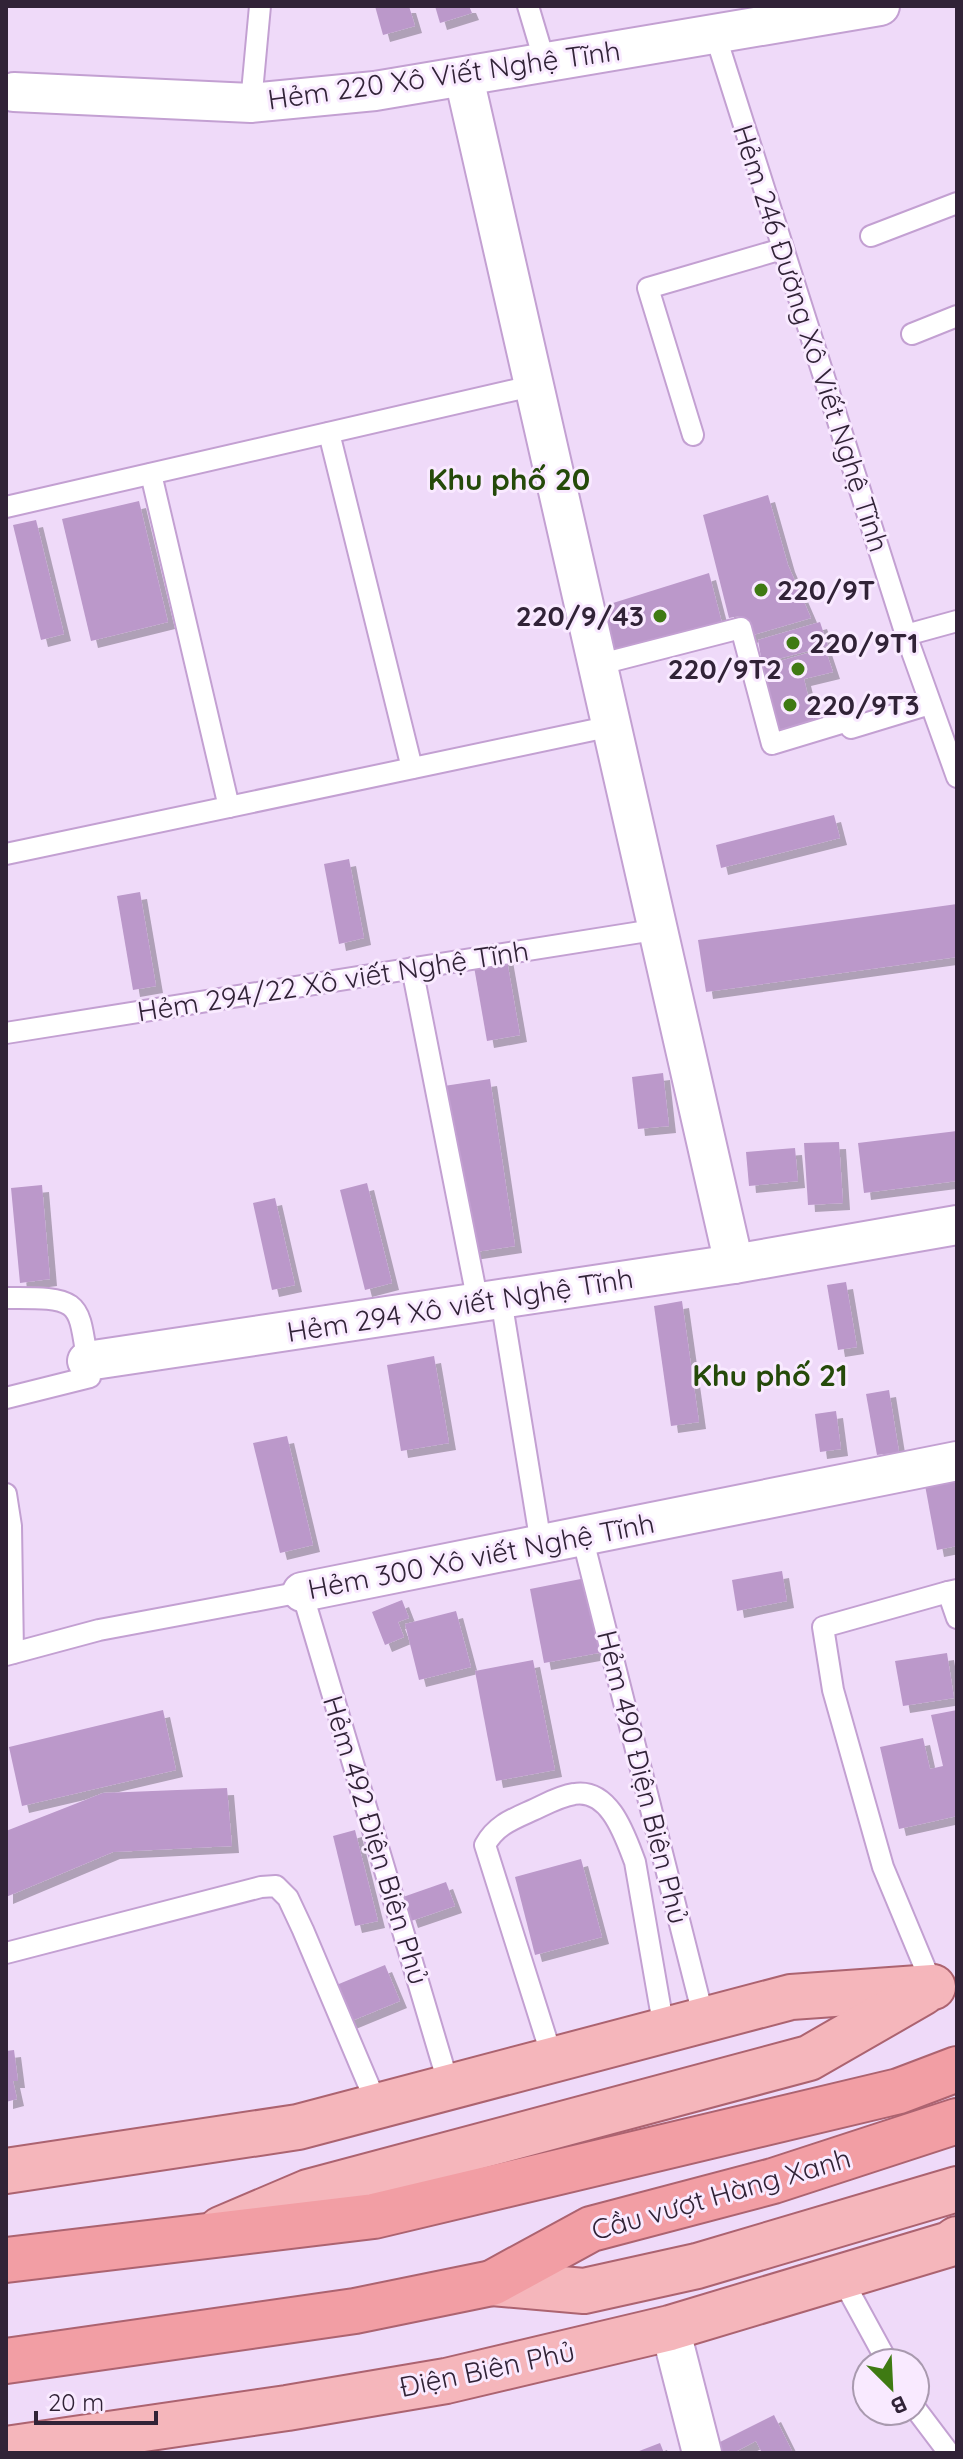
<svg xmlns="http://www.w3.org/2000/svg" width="963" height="2459" font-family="Quicksand,sans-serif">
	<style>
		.building { fill: #bb98ca; filter: url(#shadow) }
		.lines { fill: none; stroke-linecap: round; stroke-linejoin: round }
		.service-casing { stroke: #c3a0d2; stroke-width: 24 }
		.minor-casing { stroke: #c3a0d2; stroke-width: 42 }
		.primary-casing { stroke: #ac6370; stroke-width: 48 }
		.trunk-casing { stroke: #ac6370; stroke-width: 48 }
		.service { stroke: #fff; stroke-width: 20 }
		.minor { stroke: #fff; stroke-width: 38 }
		.primary { stroke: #f5b6bb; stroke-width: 44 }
		.trunk { stroke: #f29ea4; stroke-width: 44 }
		.poi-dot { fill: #3f7a13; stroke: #f9eaff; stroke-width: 3 }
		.labels { text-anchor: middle; stroke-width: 6; stroke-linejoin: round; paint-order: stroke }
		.street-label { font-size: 28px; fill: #312337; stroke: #f9eaff }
		.poi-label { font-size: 28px; font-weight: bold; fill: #312337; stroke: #f9eaff; text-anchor: start }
		.neighbourhood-label { font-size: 30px; font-weight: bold; fill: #254a0a; stroke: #f9eaff }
	</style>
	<defs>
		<filter id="shadow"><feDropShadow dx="7" dy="7" stdDeviation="0" flood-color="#0004"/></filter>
	</defs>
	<rect width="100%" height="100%" fill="#efdaf9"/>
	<g class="building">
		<polygon points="375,6 409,6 415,26 383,35"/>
		<polygon points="435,6 469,6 472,13 440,23"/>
		<polygon points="768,495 788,565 811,618 746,637 739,616 729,618 703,515"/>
		<polygon points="139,501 168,622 91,641 62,519"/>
		<polygon points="36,520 64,634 41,640 13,525"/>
		<polygon points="709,573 722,623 615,654 597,608"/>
		<polygon points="820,622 828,646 762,663 758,640"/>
		<polygon points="825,648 833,672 804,679 814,721 771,734 763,666"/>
		<polygon points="834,815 840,838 721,868 716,845"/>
		<polygon points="349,859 364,938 339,944 324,864"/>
		<polygon points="140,892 156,986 133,990 117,896"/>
		<polygon points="957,904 957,957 706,992 698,940"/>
		<polygon points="506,955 520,1035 487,1041 473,961"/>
		<polygon points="663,1073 669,1126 638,1129 632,1077"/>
		<polygon points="490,1079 515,1246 469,1253 444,1086"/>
		<polygon points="957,1131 957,1181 864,1193 858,1143"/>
		<polygon points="839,1142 843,1203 808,1205 804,1143"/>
		<polygon points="795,1148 798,1181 749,1186 746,1152"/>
		<polygon points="367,1183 392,1283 365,1290 340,1190"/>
		<polygon points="42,1185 50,1279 20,1283 11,1188"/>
		<polygon points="275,1198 295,1285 272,1290 253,1203"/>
		<polygon points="846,1282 857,1347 838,1350 827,1285"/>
		<polygon points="682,1301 699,1422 671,1426 654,1306"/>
		<polygon points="434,1356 449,1443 401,1451 387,1365"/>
		<polygon points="889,1390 899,1452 877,1455 866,1394"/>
		<polygon points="836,1411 841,1449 820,1452 815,1414"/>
		<polygon points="287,1436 313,1545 280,1553 253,1443"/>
		<polygon points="957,1463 957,1546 937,1550 922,1469"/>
		<polygon points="782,1571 787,1601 737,1611 732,1580"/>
		<polygon points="591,1577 604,1652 544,1663 530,1589"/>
		<polygon points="402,1600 409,1618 398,1622 404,1637 385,1645 372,1612"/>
		<polygon points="456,1611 471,1667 419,1680 405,1624"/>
		<polygon points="947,1653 954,1698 903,1706 895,1661"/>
		<polygon points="533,1660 555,1770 496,1781 475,1671"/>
		<polygon points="163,1710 176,1770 22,1806 9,1747"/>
		<polygon points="957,1710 957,1816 899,1829 880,1747 923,1738 930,1769 943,1766 931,1715"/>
		<polygon points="227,1788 232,1846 113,1852 6,1897 6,1831 103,1793"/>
		<polygon points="355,1830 378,1921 355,1926 333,1836"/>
		<polygon points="581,1859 602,1937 535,1955 515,1877"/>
		<polygon points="446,1882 455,1906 411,1921 403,1897"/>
		<polygon points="385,1965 400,2001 349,2022 334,1986"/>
		<polygon points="14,2050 18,2081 13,2081 17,2099 6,2102 6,2051"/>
		<polygon points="774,2415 793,2453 762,2453 756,2441 733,2453 719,2453 714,2445"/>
		<polygon points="660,2443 664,2453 634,2453"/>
	</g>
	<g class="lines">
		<g class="service-casing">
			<g id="service">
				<polyline points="528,6 545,63"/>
				<polyline points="715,34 906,635 957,777"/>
				<polyline points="251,103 260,6"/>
				<polyline points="871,236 957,203"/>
				<polyline points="912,334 957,316"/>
				<polyline points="329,433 412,768"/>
				<polyline points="693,435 648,288 782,249"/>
				<polyline points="151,474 229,807"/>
				<polyline points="6,507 532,386"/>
				<polyline points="906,635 957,621"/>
				<polyline points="597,665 741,628 772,744 848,721 851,728 930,704"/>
				<polyline points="6,854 612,726"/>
				<polyline points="412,968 478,1303"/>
				<polyline points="6,1033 660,929"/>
				<path d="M6 1298C88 1297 77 1302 90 1377L6 1398"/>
				<polyline points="501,1299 541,1544"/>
				<polyline points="6,1494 11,1526 13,1653"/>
				<polyline points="582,1536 704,2019"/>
				<polyline points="957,1590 948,1592 957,1618"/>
				<polyline points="6,1655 99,1630 302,1592 450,2089"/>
				<polyline points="6,1953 261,1887 276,1886 288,1898 303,1930 378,2107"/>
				<polyline points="933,1987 883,1867 833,1690 823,1627 948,1592"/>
				<path d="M553 2060 485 1845C496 1825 513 1819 533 1810 546 1804 560 1796 574 1794 610 1788 625 1836 635 1862L664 2029"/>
				<polyline points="841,2277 888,2363"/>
				<polyline points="915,2408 949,2453"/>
			</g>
		</g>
		<g class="minor-casing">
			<g id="minor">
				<path d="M464 77C551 473 647 867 734 1264"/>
				<polyline points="14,92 251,103 375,91 880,6"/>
				<polyline points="87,1361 734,1264 957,1225"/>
				<polyline points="302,1592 957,1461"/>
				<polyline points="670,2328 702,2453"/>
			</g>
		</g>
		<g class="primary-casing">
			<g id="primary">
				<polyline points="6,2171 298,2127 791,1997 933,1987"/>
				<polyline points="221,2229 308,2192 809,2058 922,1993"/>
				<polyline points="492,2283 584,2291 697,2266 957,2189"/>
				<polyline points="6,2449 287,2408 446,2381 670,2328 950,2244 957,2239"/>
			</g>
		</g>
		<g class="trunk-casing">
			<g id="trunk">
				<polyline points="6,2260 374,2216 899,2091 957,2069"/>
				<polyline points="6,2361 355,2311 492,2283 591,2229 773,2181 957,2121"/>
			</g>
		</g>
		<use href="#service" class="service"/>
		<use href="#minor" class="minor"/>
		<use href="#primary" class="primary"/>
		<use href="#trunk" class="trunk"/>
	</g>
	<g class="poi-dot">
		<circle cx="761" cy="590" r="8"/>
		<circle cx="660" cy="616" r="8"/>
		<circle cx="793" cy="643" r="8"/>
		<circle cx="798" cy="669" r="8"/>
		<circle cx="790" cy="705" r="8"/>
	</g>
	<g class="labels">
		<g class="street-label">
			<text transform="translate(444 75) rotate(-8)" y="10">Hẻm 220 Xô Viết Nghệ Tĩnh</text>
			<text transform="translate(811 338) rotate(72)" y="10">Hẻm 246 Đường Xô Viết Nghệ Tĩnh</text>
			<text transform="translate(333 981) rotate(-9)" y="10">Hẻm 294/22 Xô viết Nghệ Tĩnh</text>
			<text transform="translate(460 1305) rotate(-9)" y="10">Hẻm 294 Xô viết Nghệ Tĩnh</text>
			<text transform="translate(481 1556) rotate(-11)" y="10">Hẻm 300 Xô viết Nghệ Tĩnh</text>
			<text transform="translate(643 1777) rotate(76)" y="10">Hẻm 490 Điện Biên Phủ</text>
			<text transform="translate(376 1840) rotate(73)" y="10">Hẻm 492 Điện Biên Phủ</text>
			<text transform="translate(721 2194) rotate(-16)" y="10">Cầu vượt Hàng Xanh</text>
			<text transform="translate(487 2369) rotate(-12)" y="10">Điện Biên Phủ</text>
		</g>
		<g class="poi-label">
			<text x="777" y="600">220/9T</text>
			<text x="644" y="626" text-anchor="end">220/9/43</text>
			<text x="809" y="653">220/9T1</text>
			<text x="782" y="679" text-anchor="end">220/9T2</text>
			<text x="806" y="715">220/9T3</text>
		</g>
		<g class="neighbourhood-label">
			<text x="509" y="490">Khu phố 20</text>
			<text x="770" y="1386">Khu phố 21</text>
		</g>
	</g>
	<rect width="963" height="2459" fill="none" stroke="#312337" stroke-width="16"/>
	<g transform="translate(891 2387) rotate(156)"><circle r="38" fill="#f9eaff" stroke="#a99aaf" stroke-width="2"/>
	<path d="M0-6L14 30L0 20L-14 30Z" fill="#3f7a13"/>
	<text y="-12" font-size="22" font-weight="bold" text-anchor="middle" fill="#312337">B</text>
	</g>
	<path d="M36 2411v12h120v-12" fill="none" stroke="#312337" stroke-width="4"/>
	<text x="48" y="2411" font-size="24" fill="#312337" stroke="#f9eaff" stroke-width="6" paint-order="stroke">20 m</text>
</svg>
